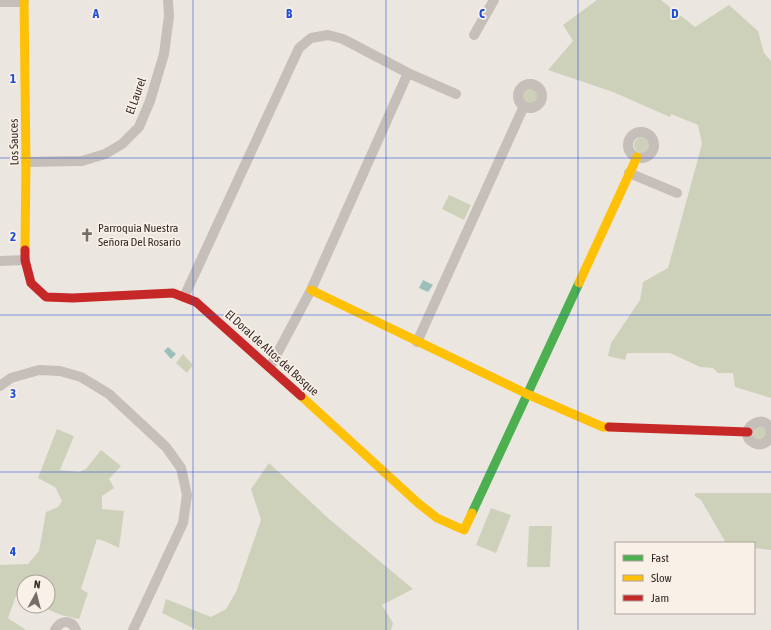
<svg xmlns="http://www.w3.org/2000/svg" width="771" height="630" font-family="'Asap Condensed',sans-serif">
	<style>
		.green { fill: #ced1ba }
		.water { fill: #9dbfbc }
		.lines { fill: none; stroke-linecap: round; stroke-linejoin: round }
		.street { stroke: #c5beb9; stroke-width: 10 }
		.fast { stroke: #4caf50; stroke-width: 9 }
		.slow { stroke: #ffc107; stroke-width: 9 }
		.jam { stroke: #c62828; stroke-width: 9 }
		.grid { fill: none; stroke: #1d4ed8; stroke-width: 1; stroke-opacity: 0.55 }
		.labels { text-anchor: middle; stroke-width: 3.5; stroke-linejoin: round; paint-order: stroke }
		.street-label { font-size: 12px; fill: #362b28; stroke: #f9f0e7 }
		.poi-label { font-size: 12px; fill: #362b28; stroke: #f9f0e7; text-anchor: start }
		.grid-label { font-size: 13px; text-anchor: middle; font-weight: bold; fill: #1d4ed8; stroke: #f9f0e7; stroke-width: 3.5; stroke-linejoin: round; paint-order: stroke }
	</style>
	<rect width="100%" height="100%" fill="#ece6e0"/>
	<g class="green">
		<polygon points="597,0 661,0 695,27 729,5 758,31 764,53 771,61 771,398 735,387 733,373 718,373 713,368 700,367 670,353 627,353 625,360 608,356 611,343 640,300 643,282 668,268 702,144 698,125 671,114 670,117 613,92 548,70 573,41 563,25"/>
		<circle cx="530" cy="96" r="8"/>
		<circle cx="642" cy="145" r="8"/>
		<polygon points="449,195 471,205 464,220 442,209"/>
		<polygon points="183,354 193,365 187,373 176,363"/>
		<polygon points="761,424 768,434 761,441 753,438 752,430"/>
		<polygon points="57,429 74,436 60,470 79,472 86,469 101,450 121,466 109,479 114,488 102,496 102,509 124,511 119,548 104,541 97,539 81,589 88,593 79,619 61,615 40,606 48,606 48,582 24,582 24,600 16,596 8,618 26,630 0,630 0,565 28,564 39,551 46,512 58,507 62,501 55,487 38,478"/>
		<polygon points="269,463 328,518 413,589 382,605 393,623 391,630 197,630 162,613 166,599 211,617 226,609 236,592 261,520 251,489"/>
		<polygon points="695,493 771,493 771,550 754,548 754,543 726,543 701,500 695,496"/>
		<polygon points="491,508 511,515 496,553 476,545"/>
		<polygon points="529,526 552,526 550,567 527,567"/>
	</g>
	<g class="water">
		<polygon points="423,280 433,285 428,292 419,288"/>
		<polygon points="168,347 176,354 171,359 164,351"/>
	</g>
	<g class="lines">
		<g class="street">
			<polyline points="0,2 24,2"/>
			<polyline points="474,35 494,0"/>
			<circle cx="530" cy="96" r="12"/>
			<circle cx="641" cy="145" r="13"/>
			<polyline points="26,162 82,161 105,154 122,144 139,127 150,101 164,54 169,16 168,0"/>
			<polyline points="629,173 677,193"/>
			<polyline points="0,261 25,260"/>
			<polyline points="184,297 299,48 311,38 328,35 343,39 408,73 456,94"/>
			<polyline points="417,342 524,106"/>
			<polyline points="270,367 311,290 408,73"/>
			<polyline points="0,386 11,378 39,370 60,371 81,377 109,394 166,447 181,468 187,495 183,523 133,630"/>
			<path d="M771 433C767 407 733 432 754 443 762 447 769 442 771 434"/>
			<path d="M55 630C60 620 71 619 76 630"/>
		</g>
		<polyline class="fast" points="472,513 579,283"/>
		<g class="slow">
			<polyline points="24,0 26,162 25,250"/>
			<polyline points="579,283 637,157"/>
			<polyline points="311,290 527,394 603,427 609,427"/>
			<polyline points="301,396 418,503 437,518 464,530 472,513"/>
		</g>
		<g class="jam">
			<polyline points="25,250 25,260 31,283 46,297 73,298 173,293 196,302 301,396"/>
			<polyline points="609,427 748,432"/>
		</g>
	</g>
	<path class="grid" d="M193 0V630M386 0V630M578 0V630M0 158H771M0 315H771M0 472H771"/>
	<defs>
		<g id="church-bare" transform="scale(1.08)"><path d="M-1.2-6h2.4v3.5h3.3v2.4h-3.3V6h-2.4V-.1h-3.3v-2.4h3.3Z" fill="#766c68" stroke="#f9f0e7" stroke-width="2.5" paint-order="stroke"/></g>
	</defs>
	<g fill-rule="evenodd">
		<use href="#church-bare" x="87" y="235"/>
	</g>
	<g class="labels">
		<g class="street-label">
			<text transform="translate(136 96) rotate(-70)" y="4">El Laurel</text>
			<text transform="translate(14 142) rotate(-91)" y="4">Los Sauces</text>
			<text transform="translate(272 353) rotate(42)" y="4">El Doral de Altos del Bosque</text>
		</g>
		<g class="poi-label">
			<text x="98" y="232">Parroquia Nuestra<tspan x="98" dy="14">Señora Del Rosario</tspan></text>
		</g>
	</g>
	<g class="grid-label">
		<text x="96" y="18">A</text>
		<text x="289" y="18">B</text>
		<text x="482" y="18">C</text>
		<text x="675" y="18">D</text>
		<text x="13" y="83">1</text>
		<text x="13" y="241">2</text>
		<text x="13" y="398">3</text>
		<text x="13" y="556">4</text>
	</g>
	<rect x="615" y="542" width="140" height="72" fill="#f9f0e7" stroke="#aba19b"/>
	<rect x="623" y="555" width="20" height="6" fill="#4caf50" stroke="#aba19b"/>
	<text x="651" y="562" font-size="12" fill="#362b28">Fast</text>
	<rect x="623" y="575" width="20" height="6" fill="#ffc107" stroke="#aba19b"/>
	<text x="651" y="582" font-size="12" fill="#362b28">Slow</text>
	<rect x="623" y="595" width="20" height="6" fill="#c62828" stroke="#aba19b"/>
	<text x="651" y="602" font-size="12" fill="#362b28">Jam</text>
	<g transform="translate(36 594) rotate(7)"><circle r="19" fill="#f9f0e7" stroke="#aba19b"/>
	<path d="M0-3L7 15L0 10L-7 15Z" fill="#766c68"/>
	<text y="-6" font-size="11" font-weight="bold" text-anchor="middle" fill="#362b28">N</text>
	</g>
</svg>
